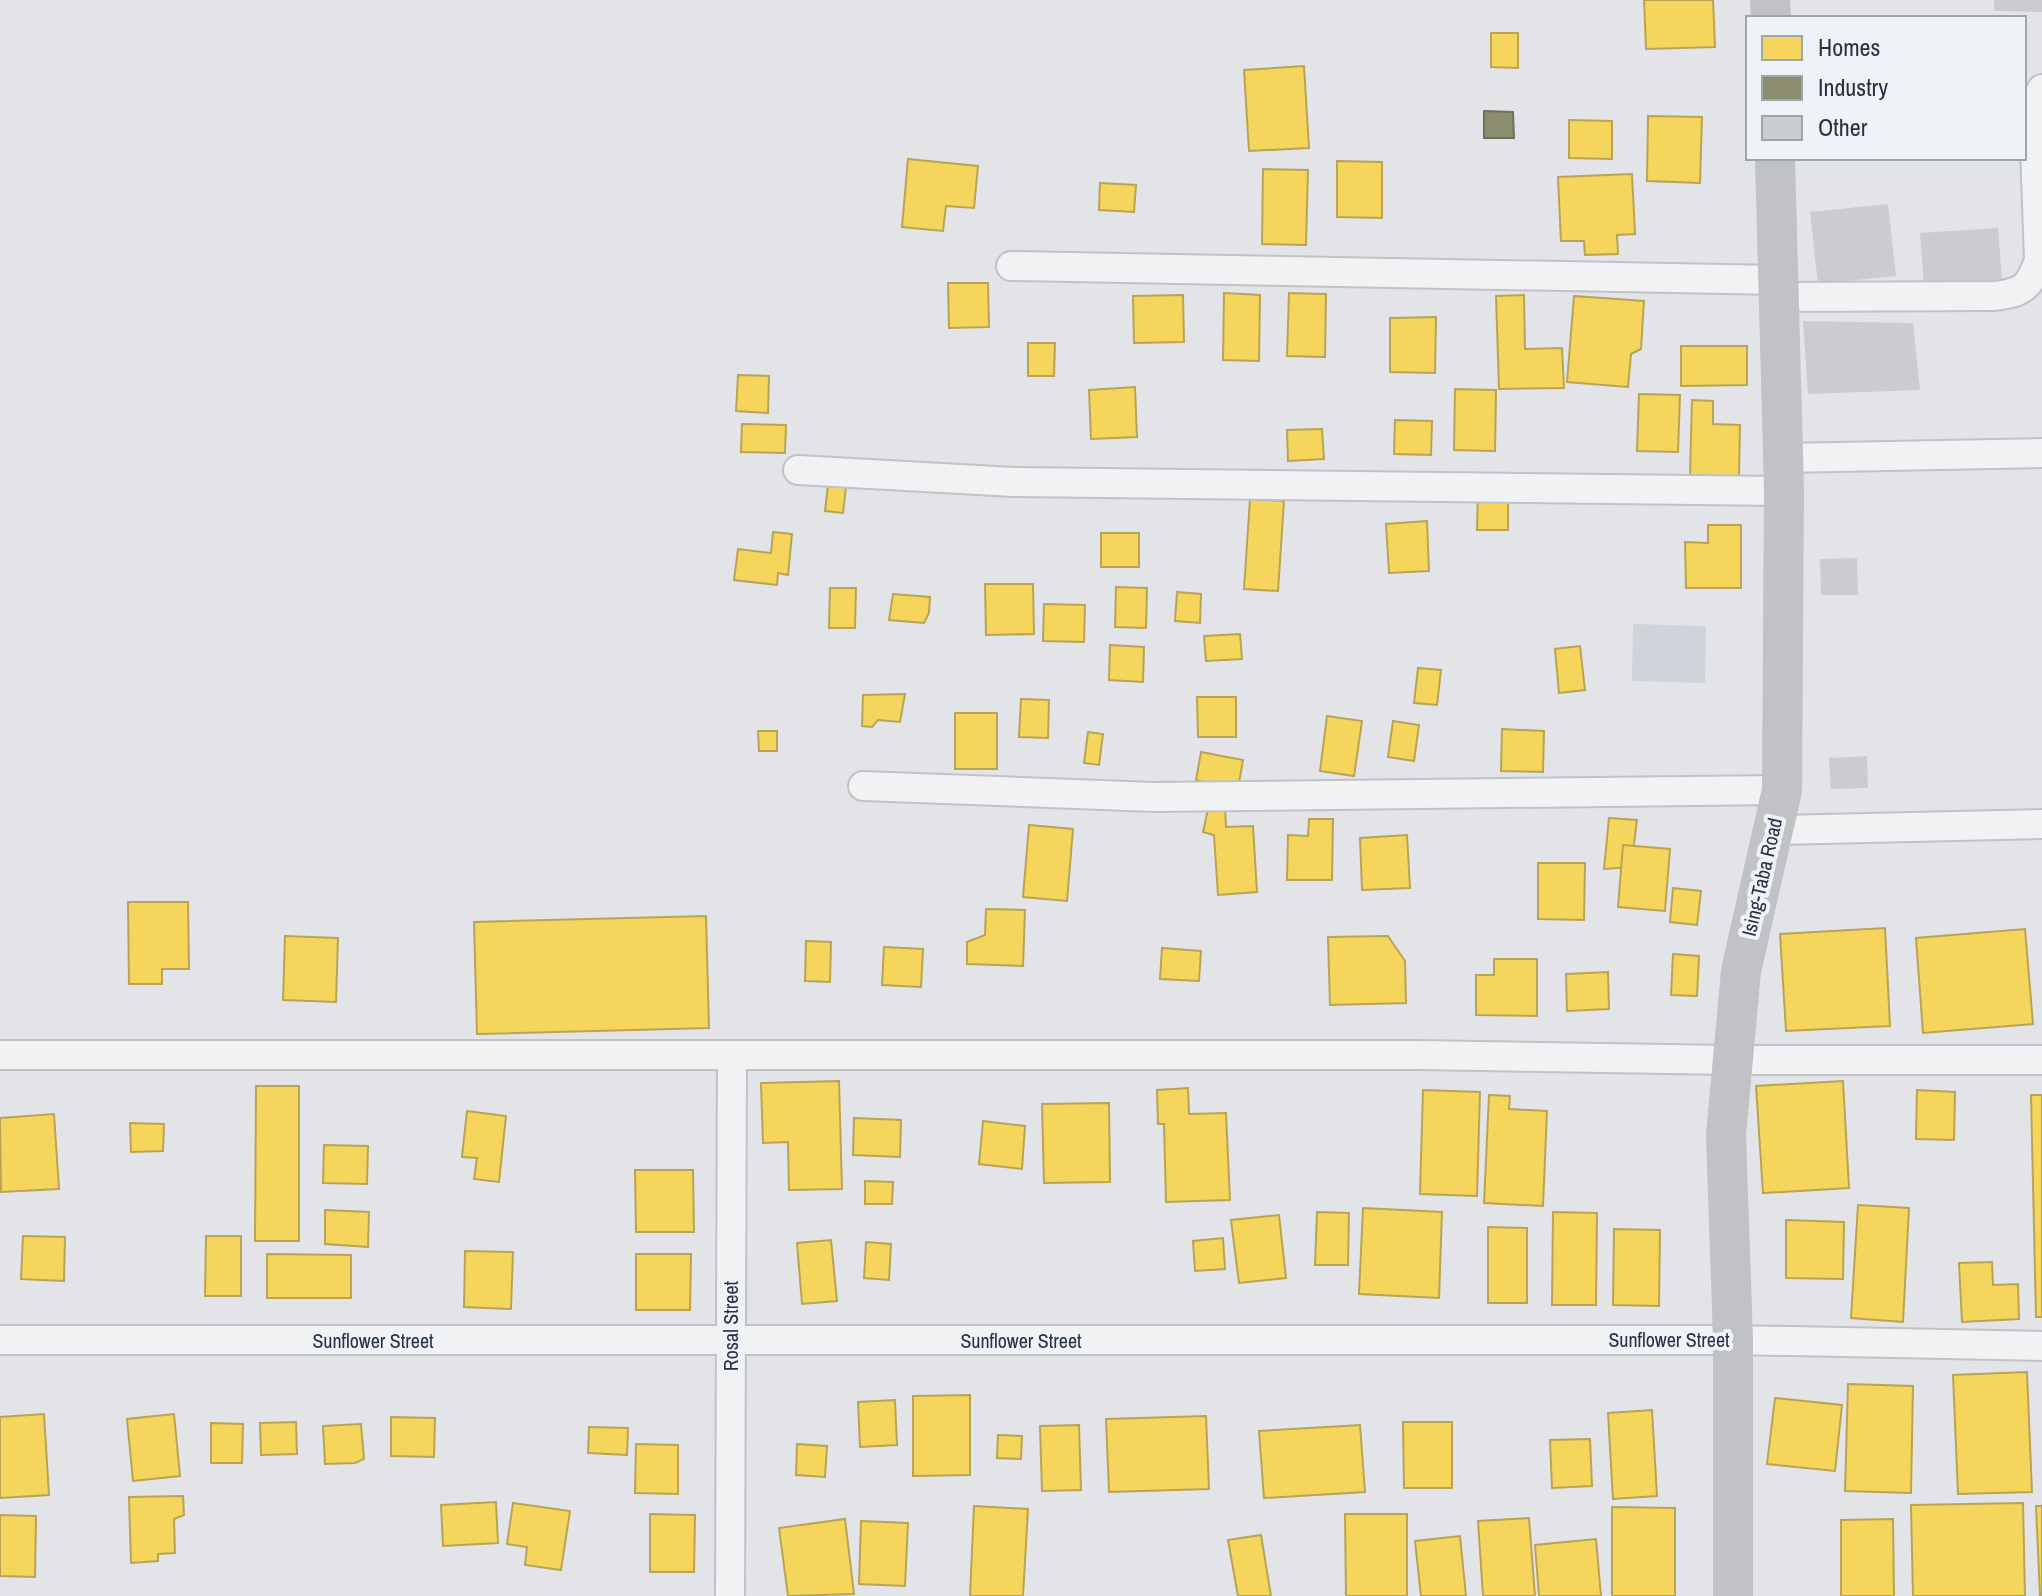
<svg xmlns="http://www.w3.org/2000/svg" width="2042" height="1596" font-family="'Archivo Narrow',sans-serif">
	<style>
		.built { fill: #d0d4da }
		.homes { fill: #f6d55c; stroke: #b8a454; stroke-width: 2 }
		.industry { fill: #8c8c6e; stroke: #6e7160; stroke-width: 2 }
		.building { fill: #cacccf }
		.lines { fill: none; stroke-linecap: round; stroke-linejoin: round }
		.street-casing { stroke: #c0c2c5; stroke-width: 32 }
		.street { stroke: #f1f2f4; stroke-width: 28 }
		.secondary { stroke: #c0c2c6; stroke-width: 40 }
		.labels { text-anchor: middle; stroke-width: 8; stroke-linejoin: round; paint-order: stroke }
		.street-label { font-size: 20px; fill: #283141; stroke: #eff2f7 }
	</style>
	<rect width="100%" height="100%" fill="#e2e4e7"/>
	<polygon class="built" points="1633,624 1706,626 1705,683 1632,681"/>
	<g class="homes">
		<polygon points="1644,0 1713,0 1715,47 1646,49"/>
		<polygon points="1491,33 1518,33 1518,68 1491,67"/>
		<polygon points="1304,66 1309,148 1249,151 1244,70"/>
		<polygon points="1648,116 1702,117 1700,183 1647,181"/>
		<polygon points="1569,120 1612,121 1612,159 1569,158"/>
		<polygon points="908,159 978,166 974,208 946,206 943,231 902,227"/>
		<polygon points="1337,161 1382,162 1382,218 1337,217"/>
		<polygon points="1263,169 1308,170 1306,245 1262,244"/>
		<polygon points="1632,174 1635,234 1617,235 1618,254 1585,255 1584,241 1561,241 1558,177"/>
		<polygon points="1100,183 1136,185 1134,212 1099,210"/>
		<polygon points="948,283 988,283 989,327 949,328"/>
		<polygon points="1224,293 1260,295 1259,361 1223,360"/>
		<polygon points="1289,293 1326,294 1325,357 1287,356"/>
		<polygon points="1183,295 1184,342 1134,343 1133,296"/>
		<polygon points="1524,295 1525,349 1562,348 1564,388 1499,389 1496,296"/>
		<polygon points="1574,296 1644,301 1641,349 1631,354 1628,387 1567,382"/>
		<polygon points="1436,317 1435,373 1390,372 1390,318"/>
		<polygon points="1028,343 1055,343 1054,376 1028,376"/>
		<polygon points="1681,346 1747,346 1747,385 1681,386"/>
		<polygon points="738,375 769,376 768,413 736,411"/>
		<polygon points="1135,387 1137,437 1091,439 1089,390"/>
		<polygon points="1455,389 1496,390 1495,451 1454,450"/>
		<polygon points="1639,394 1680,395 1678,452 1637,451"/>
		<polygon points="1692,400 1713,401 1713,424 1740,425 1739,477 1690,475"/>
		<polygon points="1395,420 1432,421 1431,455 1394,454"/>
		<polygon points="742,424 786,425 785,453 741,452"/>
		<polygon points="1322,429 1324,459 1288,461 1287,430"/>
		<polygon points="828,485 846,487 843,513 825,511"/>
		<polygon points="1478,494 1508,494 1508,530 1477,530"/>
		<polygon points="1250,499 1284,501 1278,591 1244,589"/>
		<polygon points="1427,521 1429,571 1389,573 1386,524"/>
		<polygon points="1708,525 1741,525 1741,588 1686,588 1685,542 1708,543"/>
		<polygon points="773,532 792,534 788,575 778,573 777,585 734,580 738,549 771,553"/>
		<rect x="1101" y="533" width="38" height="34"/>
		<polygon points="985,584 1033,584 1034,634 986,635"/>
		<polygon points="1116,587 1147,588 1146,628 1115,627"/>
		<polygon points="830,588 856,588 855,628 829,628"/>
		<polygon points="1177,592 1201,594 1200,623 1175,621"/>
		<polygon points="893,594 930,597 929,613 924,623 889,620"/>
		<polygon points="1044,604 1085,605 1084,642 1043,641"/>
		<polygon points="1240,634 1242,659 1206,661 1204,636"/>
		<polygon points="1110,645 1144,647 1143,682 1109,680"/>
		<polygon points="1580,646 1585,690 1559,693 1555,649"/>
		<polygon points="1418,668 1441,670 1437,705 1414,703"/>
		<polygon points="905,694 900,722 878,720 872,727 862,726 863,695"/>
		<polygon points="1197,697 1236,697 1236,737 1198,737"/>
		<polygon points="1021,699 1049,700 1048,738 1019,737"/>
		<rect x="955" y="713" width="42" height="56"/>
		<polygon points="1327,716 1362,721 1354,776 1320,771"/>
		<polygon points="1393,721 1419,725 1414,761 1388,757"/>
		<polygon points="1502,729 1544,731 1543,772 1501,771"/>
		<polygon points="758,731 777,731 777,751 759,751"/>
		<polygon points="1088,732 1103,734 1099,765 1084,763"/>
		<polygon points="1201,752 1243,760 1238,788 1196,780"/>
		<polygon points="1225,808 1226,827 1253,826 1257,892 1218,895 1214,835 1203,832 1208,809"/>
		<polygon points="1609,818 1637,820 1631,867 1604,869"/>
		<polygon points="1309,819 1333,819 1332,880 1287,880 1288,835 1308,836"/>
		<polygon points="1029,825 1073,829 1067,901 1023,897"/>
		<polygon points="1407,835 1410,888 1362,890 1360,838"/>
		<polygon points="1623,845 1670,849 1665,911 1618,907"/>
		<polygon points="1538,863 1585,863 1584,920 1538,919"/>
		<polygon points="1673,888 1701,891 1697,925 1670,922"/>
		<polygon points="128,902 188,902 189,969 162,969 162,984 129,984"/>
		<polygon points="986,909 1025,910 1023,966 967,964 967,942 985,935"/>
		<polygon points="706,916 709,1028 477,1034 474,922"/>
		<polygon points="1885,928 1890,1026 1786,1031 1780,934"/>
		<polygon points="2025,929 2033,1024 1923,1033 1916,938"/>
		<polygon points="285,936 338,938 336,1002 283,1000"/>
		<polygon points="1388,936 1405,961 1406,1003 1330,1005 1328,937"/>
		<polygon points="806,941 831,942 830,982 805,981"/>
		<polygon points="884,947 923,949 921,987 882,985"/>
		<polygon points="1162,948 1201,951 1199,981 1160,979"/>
		<polygon points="1673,954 1699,956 1697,996 1671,995"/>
		<polygon points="1494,959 1537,959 1537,1016 1476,1015 1476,975 1494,975"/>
		<polygon points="1608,972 1609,1009 1567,1011 1566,974"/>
		<polygon points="839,1081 842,1189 789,1190 788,1142 763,1143 761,1083"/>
		<polygon points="1843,1081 1849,1188 1763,1193 1756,1086"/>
		<polygon points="256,1086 299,1086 299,1241 255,1241"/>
		<polygon points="1188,1088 1189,1114 1226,1113 1230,1200 1166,1202 1164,1124 1158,1124 1157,1090"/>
		<polygon points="1423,1090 1480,1092 1477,1196 1420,1194"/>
		<polygon points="1917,1090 1955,1092 1954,1140 1916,1139"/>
		<polygon points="1489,1095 1510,1096 1509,1109 1547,1111 1543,1206 1484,1203"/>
		<polygon points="2031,1095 2042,1095 2042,1317 2036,1317"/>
		<polygon points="1109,1103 1110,1182 1044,1183 1042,1104"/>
		<polygon points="467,1111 506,1116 499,1182 474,1179 477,1158 462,1157"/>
		<polygon points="54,1114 59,1189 1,1192 0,1118"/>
		<polygon points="854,1118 901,1120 900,1157 853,1155"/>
		<polygon points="983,1121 1025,1126 1022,1169 979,1164"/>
		<polygon points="130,1123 164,1124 163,1151 131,1152"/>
		<polygon points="324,1145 368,1146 367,1184 323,1183"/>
		<polygon points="635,1170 693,1170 694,1232 636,1232"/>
		<polygon points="865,1181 893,1182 892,1204 865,1204"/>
		<polygon points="1858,1205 1909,1208 1903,1322 1851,1318"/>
		<polygon points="1363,1208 1442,1212 1439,1298 1359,1294"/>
		<polygon points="325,1210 369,1212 368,1247 325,1244"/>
		<polygon points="1317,1212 1349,1213 1348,1265 1315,1265"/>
		<polygon points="1553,1212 1597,1213 1596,1305 1552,1305"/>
		<polygon points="1279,1215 1286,1278 1239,1283 1231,1220"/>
		<polygon points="1786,1220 1844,1222 1843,1279 1786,1278"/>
		<polygon points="1488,1227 1527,1228 1527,1303 1488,1303"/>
		<polygon points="1614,1229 1660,1230 1659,1306 1613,1305"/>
		<polygon points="23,1236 65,1237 64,1281 21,1279"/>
		<polygon points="206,1236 241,1236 241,1296 205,1296"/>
		<polygon points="1223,1238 1225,1269 1195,1271 1193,1241"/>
		<polygon points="831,1240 837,1301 802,1304 797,1243"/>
		<polygon points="866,1242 891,1244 889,1280 864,1278"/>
		<polygon points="465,1251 513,1252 511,1309 464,1307"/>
		<polygon points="267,1254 351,1255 351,1298 267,1298"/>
		<polygon points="636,1254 691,1254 690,1310 636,1310"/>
		<polygon points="1992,1262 1993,1285 2018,1284 2019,1319 1962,1322 1959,1263"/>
		<polygon points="2027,1372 2032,1492 1958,1494 1953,1375"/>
		<polygon points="1848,1384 1913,1386 1911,1493 1845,1491"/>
		<polygon points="970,1395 970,1475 913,1476 913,1396"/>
		<polygon points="1775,1398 1842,1405 1835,1471 1767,1464"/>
		<polygon points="895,1400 897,1445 860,1447 858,1402"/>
		<polygon points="1652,1410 1657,1496 1613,1499 1608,1413"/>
		<polygon points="44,1414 49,1495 0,1498 0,1417"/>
		<polygon points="174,1414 180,1476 133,1481 127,1419"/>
		<polygon points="1206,1416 1209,1489 1109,1492 1106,1419"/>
		<polygon points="391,1417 435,1418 434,1457 391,1456"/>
		<polygon points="296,1422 297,1454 261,1455 260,1423"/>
		<polygon points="1403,1422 1452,1422 1452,1488 1404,1488"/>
		<polygon points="211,1423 243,1424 242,1463 211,1463"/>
		<polygon points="361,1424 364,1459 355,1463 325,1464 323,1426"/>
		<polygon points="1079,1425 1081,1490 1042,1491 1040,1426"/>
		<polygon points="1360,1425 1365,1492 1264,1498 1259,1431"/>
		<polygon points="589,1427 628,1428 627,1455 588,1453"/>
		<polygon points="998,1435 1022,1436 1021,1459 997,1458"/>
		<polygon points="1590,1439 1592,1486 1552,1488 1550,1440"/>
		<polygon points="636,1444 678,1445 678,1494 635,1493"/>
		<polygon points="797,1444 827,1446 825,1477 796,1475"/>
		<polygon points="183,1496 184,1515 174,1519 175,1553 158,1554 158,1561 131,1563 129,1497"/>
		<polygon points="496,1502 498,1543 443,1546 441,1505"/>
		<polygon points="513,1503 570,1511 561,1570 525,1565 527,1547 507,1544"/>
		<polygon points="2023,1503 2025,1596 1913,1596 1911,1505"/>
		<polygon points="974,1506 1028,1509 1023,1596 970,1596"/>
		<polygon points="2036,1506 2042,1506 2042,1596 2040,1596"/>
		<polygon points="1612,1507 1675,1508 1675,1596 1612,1596"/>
		<polygon points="650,1514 695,1515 694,1572 650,1572"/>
		<polygon points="1345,1514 1407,1514 1407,1596 1346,1596"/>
		<polygon points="0,1515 36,1516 35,1577 0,1576"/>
		<polygon points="1529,1518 1535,1596 1483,1596 1478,1521"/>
		<polygon points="845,1519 854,1594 788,1596 779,1528"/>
		<polygon points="1893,1519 1894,1596 1841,1596 1841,1520"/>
		<polygon points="861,1521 908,1523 905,1586 859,1584"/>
		<polygon points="1261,1535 1271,1596 1238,1596 1228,1540"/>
		<polygon points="1460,1536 1466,1596 1421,1596 1415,1541"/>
		<polygon points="1596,1539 1601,1596 1539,1596 1535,1545"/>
	</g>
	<polygon class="industry" points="1484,111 1513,112 1514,138 1484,138"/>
	<g class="building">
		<polygon points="1994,0 2042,0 2042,12 1994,11"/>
		<polygon points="1888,204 1896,276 1818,284 1810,212"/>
		<polygon points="1998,228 2002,281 1924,286 1920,233"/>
		<polygon points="1803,321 1913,323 1920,390 1808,394"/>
		<polygon points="1857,558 1858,595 1821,595 1820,559"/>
		<polygon points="1867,756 1868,788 1831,789 1829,758"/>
	</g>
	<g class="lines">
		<g class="street-casing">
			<g id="street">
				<polyline points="1011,266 1778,280"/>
				<path d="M1779 297 1995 296C2024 292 2029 288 2039 260L2034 120 2036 100 2042 89"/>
				<polyline points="1783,458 2042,453"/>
				<polyline points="798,470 1014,482 1784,491"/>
				<polyline points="863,786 1154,797 1782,790"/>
				<polyline points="1774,830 2042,824"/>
				<polyline points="0,1055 1418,1055 1731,1060 2042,1060"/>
				<polyline points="0,1340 1733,1340 2042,1346"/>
				<polyline points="730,1596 732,1055"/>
			</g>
		</g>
		<use href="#street" class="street"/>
		<g class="secondary">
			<polyline points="1770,0 1771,18"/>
			<polyline points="1733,1596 1733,1340 1726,1135 1741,971 1782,790 1784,491 1775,158"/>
		</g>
	</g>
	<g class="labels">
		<g class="street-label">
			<text transform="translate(1762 877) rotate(-77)" y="7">Ising-Taba Road</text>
			<text transform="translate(731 1326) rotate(-90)" y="7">Rosal Street</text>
			<text x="1669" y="1347">Sunflower Street</text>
			<text x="373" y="1348">Sunflower Street</text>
			<text x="1021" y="1348">Sunflower Street</text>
		</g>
	</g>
	<rect x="1746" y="16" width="280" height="144" fill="#eff2f7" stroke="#9fa5ae" stroke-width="2"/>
	<rect x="1762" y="36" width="40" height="24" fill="#f6d55c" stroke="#9fa5ae" stroke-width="2"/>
	<text x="1818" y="56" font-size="24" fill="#283141">Homes</text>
	<rect x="1762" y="76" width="40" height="24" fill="#8c8c6e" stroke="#9fa5ae" stroke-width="2"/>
	<text x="1818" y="96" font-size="24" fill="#283141">Industry</text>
	<rect x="1762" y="116" width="40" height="24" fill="#cacccf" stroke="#9fa5ae" stroke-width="2"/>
	<text x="1818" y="136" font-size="24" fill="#283141">Other</text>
</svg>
